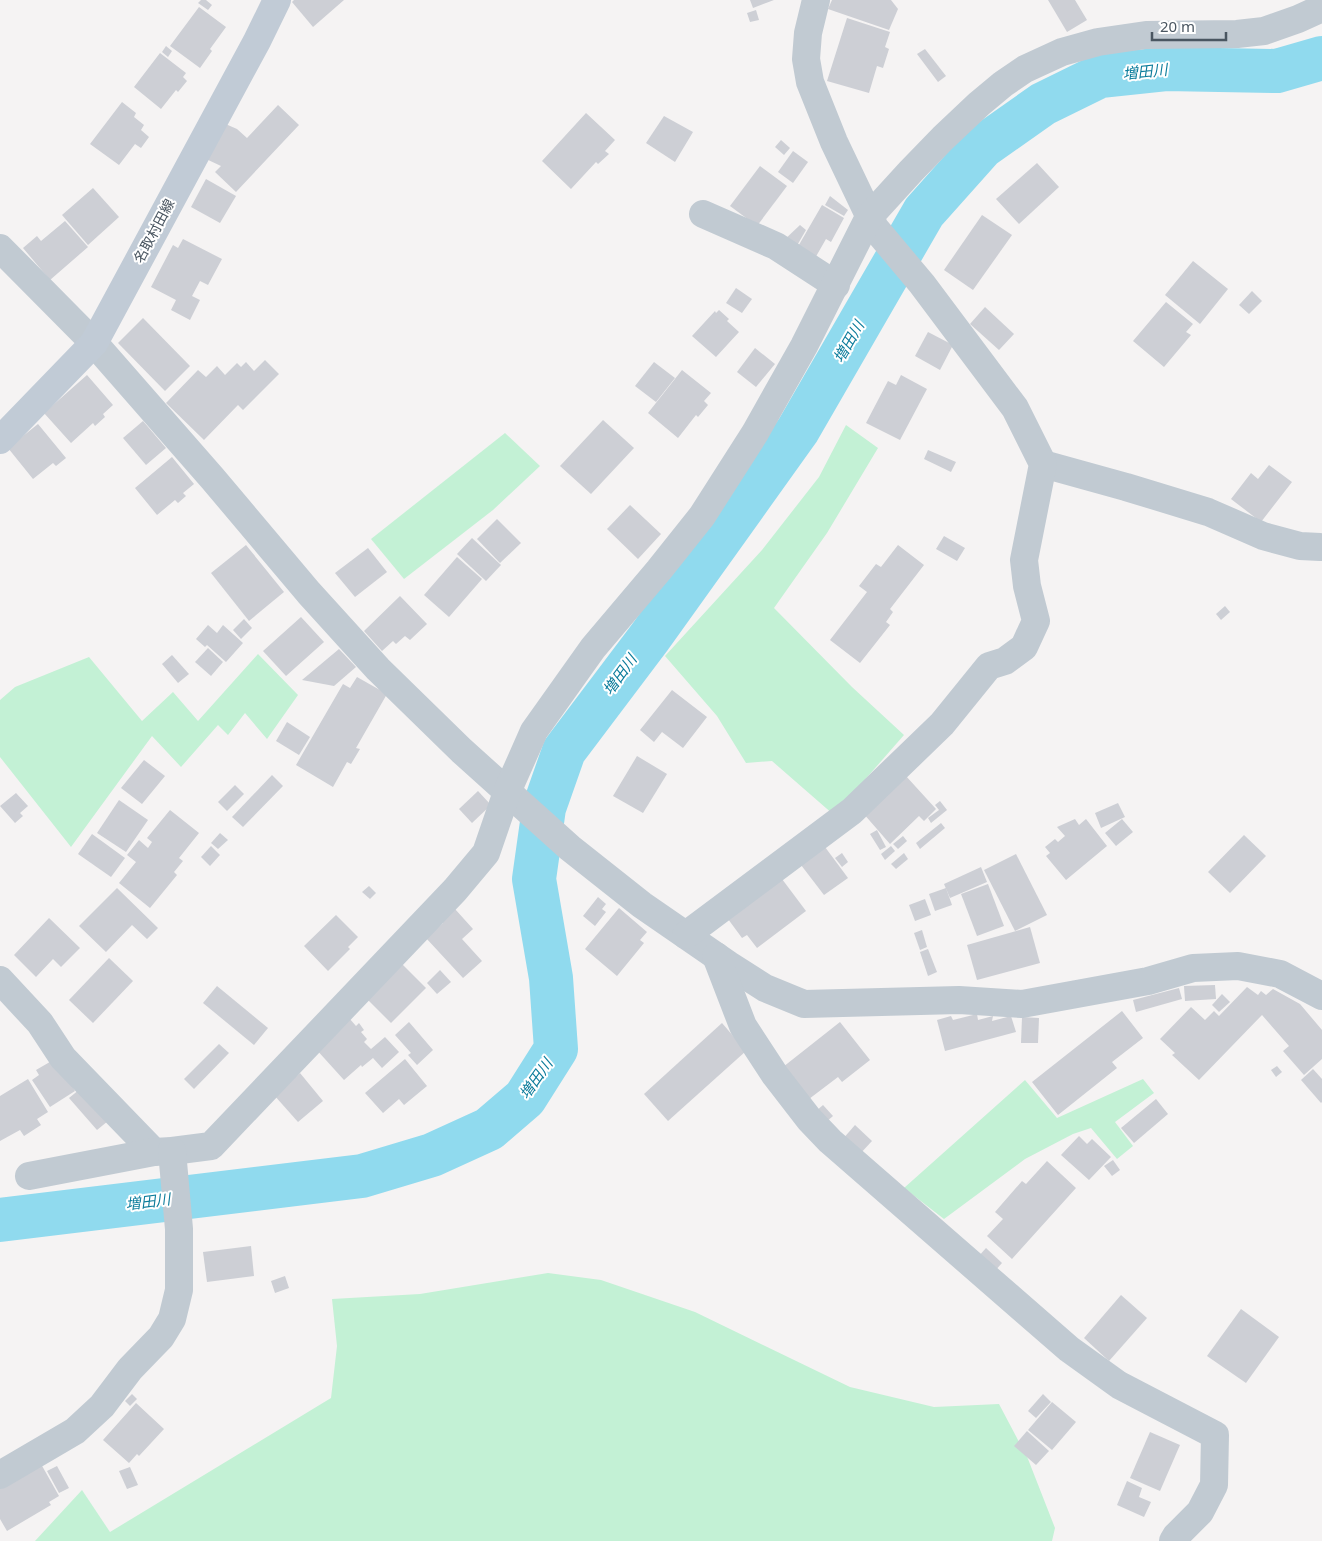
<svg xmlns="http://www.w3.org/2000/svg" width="1322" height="1541" font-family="'Noto Sans','Noto Sans JP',sans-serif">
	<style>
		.green { fill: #c3f1d5 }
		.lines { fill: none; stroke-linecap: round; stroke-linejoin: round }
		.river { stroke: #90daee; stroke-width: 44 }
		.building { fill: #cdcfd5 }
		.street { stroke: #c1cad2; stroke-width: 28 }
		.secondary { stroke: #c1cbd6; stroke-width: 28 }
		.labels { text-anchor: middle; stroke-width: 4; stroke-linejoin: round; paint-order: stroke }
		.street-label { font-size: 14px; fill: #4a5661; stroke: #fff }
		.water-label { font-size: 15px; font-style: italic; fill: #0c7c9b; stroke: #fff }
	</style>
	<rect width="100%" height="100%" fill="#f5f3f3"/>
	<g class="green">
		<polygon points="846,425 878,448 827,533 774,608 852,687 904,735 834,815 772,761 746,763 717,716 665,656 762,550 819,477"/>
		<polygon points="505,433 540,466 493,510 404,579 371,539"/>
		<polygon points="258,654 298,695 267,739 245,713 228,735 218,725 181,767 152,736 71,847 0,757 0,700 15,687 89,657 142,721 173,692 198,721"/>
		<polygon points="1143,1079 1154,1093 1115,1122 1133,1146 1117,1159 1091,1128 1073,1134 1025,1159 944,1219 904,1188 1025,1080 1057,1118"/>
		<polygon points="548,1273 601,1280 695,1312 850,1387 934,1407 999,1404 1028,1459 1055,1528 1052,1541 35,1541 82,1490 110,1532 331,1398 337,1346 332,1299 420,1294"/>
	</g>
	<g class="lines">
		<polyline class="river" points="0,1220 362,1176 432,1155 489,1129 525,1098 556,1049 551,978 534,879 544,808 564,751 650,637 798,430 924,212 982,147 1043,104 1100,76 1166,69 1277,71 1322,58"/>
	</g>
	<g class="building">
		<polygon points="201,0 206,0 212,5 208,10 198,3"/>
		<polygon points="294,0 344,0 313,27 292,2"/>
		<polygon points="750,0 774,0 753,8"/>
		<polygon points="832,0 891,0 898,9 889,30 828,9"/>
		<polygon points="1048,0 1075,0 1087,20 1067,32"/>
		<polygon points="199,7 226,27 210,49 212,51 200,68 170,46"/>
		<polygon points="756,10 759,20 750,22 747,13"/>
		<polygon points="847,18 890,32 885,47 889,49 883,68 877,66 869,93 827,81"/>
		<polygon points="166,46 172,51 168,57 162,52"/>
		<polygon points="925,49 946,76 938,82 917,54"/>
		<polygon points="160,53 186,73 183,77 187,81 178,92 176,90 161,109 134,87"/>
		<polygon points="122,102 136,113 134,117 144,125 141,130 149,137 141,148 135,144 119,165 90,144"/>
		<polygon points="278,105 299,125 236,192 215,172 221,166 204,158 221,122 237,129 247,138"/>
		<polygon points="586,113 615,140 605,151 609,154 598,164 596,162 571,189 542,161"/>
		<polygon points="664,116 693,132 675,162 646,143"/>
		<polygon points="781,140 790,148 784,155 775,147"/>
		<polygon points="793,151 808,162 793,183 778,172"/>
		<polygon points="1037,163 1059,187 1019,224 996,199"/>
		<polygon points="760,166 787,186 757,226 730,206"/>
		<polygon points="206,179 236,196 220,223 191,207"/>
		<polygon points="93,188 119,217 88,245 62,215"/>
		<polygon points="830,196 848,210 844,216 825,205"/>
		<polygon points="822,205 844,218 831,242 826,239 814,260 796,250"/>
		<polygon points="982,215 1012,235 973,290 944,270"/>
		<polygon points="65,221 88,247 50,280 23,248 37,236 41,241"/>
		<polygon points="800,225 806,230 795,249 782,242"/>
		<polygon points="183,239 222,259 208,285 200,281 192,296 200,300 190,320 171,310 176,300 151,287 173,245 178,248"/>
		<polygon points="1193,261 1228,289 1200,324 1165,295"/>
		<polygon points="736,288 752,299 742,313 726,303"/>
		<polygon points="1252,291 1262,301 1249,314 1239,305"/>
		<polygon points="1166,302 1193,324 1186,332 1191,335 1164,367 1133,341"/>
		<polygon points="985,307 1014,334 999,350 970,324"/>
		<polygon points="719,310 729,319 727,321 739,332 716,357 692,336 715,311 716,313"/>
		<polygon points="143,318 190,366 165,391 118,343"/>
		<polygon points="928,332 953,345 940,370 915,356"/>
		<polygon points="755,348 775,364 756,387 737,372"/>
		<polygon points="265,360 279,374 243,410 238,405 204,440 166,403 198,370 206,377 217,366 225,375 237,363 241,367 246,362 254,371"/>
		<polygon points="654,362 675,378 656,402 635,386"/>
		<polygon points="682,370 711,393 704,401 708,405 698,417 696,415 678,438 648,413"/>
		<polygon points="87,375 113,405 103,414 105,417 95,426 93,423 71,443 44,413"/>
		<polygon points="901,375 927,389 900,440 866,423 888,381 896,385"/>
		<polygon points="603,420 634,448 591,494 560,466"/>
		<polygon points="143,421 166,448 146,465 123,438"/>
		<polygon points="38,424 66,458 56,466 53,463 33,479 8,448"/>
		<polygon points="928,450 956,462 951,472 924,459"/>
		<polygon points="172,457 194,484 183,493 186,496 178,503 175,500 157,515 135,488"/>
		<polygon points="1269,465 1292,482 1261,522 1231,499 1251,473 1258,479"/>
		<polygon points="630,505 661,534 638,559 607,529"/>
		<polygon points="497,519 521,543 500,563 477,539"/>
		<polygon points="944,536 965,548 957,561 936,549"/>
		<polygon points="472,538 501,565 486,581 457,554"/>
		<polygon points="246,545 284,592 249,621 211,573"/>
		<polygon points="898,545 924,565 890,609 893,612 886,622 890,625 860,663 830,640 867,592 859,586 876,564 881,567"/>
		<polygon points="368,548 387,572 355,597 335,573"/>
		<polygon points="457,557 482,579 449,617 424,595"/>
		<polygon points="400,596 427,624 410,640 405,636 396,644 393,641 382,651 364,631"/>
		<polygon points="1225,606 1230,612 1221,620 1216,614"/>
		<polygon points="301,617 324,642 286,676 263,651"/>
		<polygon points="244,619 252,628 241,639 233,630"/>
		<polygon points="208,625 217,633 223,625 243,643 226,662 207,645 205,647 196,639"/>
		<polygon points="208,648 223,662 211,676 195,662"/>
		<polygon points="339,649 356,667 334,686 302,680"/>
		<polygon points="172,655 189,674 178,683 162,664"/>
		<polygon points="357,677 387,694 356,748 360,749 351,764 347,762 333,787 296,765 343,684 350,688"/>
		<polygon points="672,690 707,717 683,748 662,732 654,742 640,730"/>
		<polygon points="287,722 310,737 299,755 276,741"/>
		<polygon points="637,756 667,774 643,813 613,796"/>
		<polygon points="144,760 165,776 142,804 121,788"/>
		<polygon points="272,775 283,786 243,827 232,817"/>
		<polygon points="905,775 936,809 924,821 919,816 890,844 863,813"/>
		<polygon points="235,785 244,794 227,811 218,802"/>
		<polygon points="478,791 491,805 472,823 459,809"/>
		<polygon points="16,793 28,806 20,813 23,816 15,823 0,806"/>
		<polygon points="119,800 148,820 126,852 97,833"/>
		<polygon points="940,801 947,810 931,823 928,818 939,810 935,805"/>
		<polygon points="1118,803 1125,817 1101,828 1095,813"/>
		<polygon points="170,810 199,833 179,858 183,861 174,872 177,875 150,908 119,883 136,862 127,855 139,840 148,848 152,842 147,838"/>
		<polygon points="1075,819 1079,825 1086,819 1107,846 1066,880 1046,856 1050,853 1045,847 1055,839 1058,842 1065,836 1057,827"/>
		<polygon points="1122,819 1133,832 1116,846 1105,833"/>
		<polygon points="941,823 945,828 920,849 916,843"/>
		<polygon points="877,830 886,847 880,850 870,834"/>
		<polygon points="220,833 228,840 218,849 211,843"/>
		<polygon points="92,834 125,858 111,877 78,854"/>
		<polygon points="1244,835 1266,856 1230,893 1208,872"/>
		<polygon points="903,836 907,841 898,849 893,844"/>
		<polygon points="211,846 220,855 210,866 201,857"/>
		<polygon points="891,846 895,851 885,860 881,854"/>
		<polygon points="825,847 848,878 824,895 801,865"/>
		<polygon points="842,853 848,862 842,867 835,858"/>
		<polygon points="904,853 908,859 896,869 891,864"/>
		<polygon points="1016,854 1047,915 1015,931 984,870"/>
		<polygon points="981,867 987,882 950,898 944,884"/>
		<polygon points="782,879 806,911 757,948 747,935 742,938 728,919"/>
		<polygon points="988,884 1004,926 977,936 961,894"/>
		<polygon points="369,886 376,893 370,899 362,892"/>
		<polygon points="117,888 158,928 147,939 132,925 106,952 79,926"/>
		<polygon points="946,888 952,905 935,911 929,894"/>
		<polygon points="598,897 606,904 602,909 606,912 595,926 583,916"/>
		<polygon points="925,899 931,915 915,921 909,905"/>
		<polygon points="619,908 647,932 640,940 644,943 617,976 585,949"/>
		<polygon points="455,909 473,929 462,939 482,961 463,978 426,938 443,923 441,921"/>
		<polygon points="336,915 358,937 348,947 350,949 328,971 304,946"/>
		<polygon points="49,918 80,948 61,967 53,959 36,977 14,955"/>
		<polygon points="1030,927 1040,963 977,980 967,945"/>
		<polygon points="922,930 927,947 920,950 914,933"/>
		<polygon points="928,949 937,972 928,976 920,952"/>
		<polygon points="109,958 133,981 93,1023 69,1000"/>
		<polygon points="401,963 426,988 391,1023 366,998"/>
		<polygon points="440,970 451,982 437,994 427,983"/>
		<polygon points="1215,985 1216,999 1185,1001 1184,986"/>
		<polygon points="217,986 268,1028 254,1045 203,1003"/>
		<polygon points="1247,987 1258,995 1261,991 1266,995 1273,989 1300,1004 1322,1030 1322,1059 1304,1075 1283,1051 1289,1046 1262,1015 1199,1080 1172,1055 1175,1053 1160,1039 1191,1007 1205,1020 1214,1011 1219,1016"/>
		<polygon points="1179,988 1182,999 1136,1012 1133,1000"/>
		<polygon points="1222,994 1230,1002 1219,1012 1212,1005"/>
		<polygon points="1122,1011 1143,1038 1112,1062 1117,1068 1058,1115 1032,1082"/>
		<polygon points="977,1014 978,1020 993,1016 992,1021 1011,1016 1016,1032 945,1051 937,1020 951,1016 953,1020"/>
		<polygon points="1022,1017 1039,1018 1038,1043 1021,1043"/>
		<polygon points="349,1018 356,1026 359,1023 364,1030 361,1032 367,1039 364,1042 371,1049 385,1037 399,1052 382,1068 373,1058 362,1067 361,1065 344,1080 315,1048"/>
		<polygon points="409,1022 433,1050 417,1065 408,1055 411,1053 395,1035"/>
		<polygon points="840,1022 870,1060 842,1082 838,1077 809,1099 783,1067"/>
		<polygon points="722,1023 746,1051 668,1121 644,1094"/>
		<polygon points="219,1044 229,1053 194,1089 184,1079"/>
		<polygon points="55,1059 75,1091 50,1107 32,1080 39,1075 36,1070"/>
		<polygon points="405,1059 427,1086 404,1105 399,1099 383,1113 365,1093"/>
		<polygon points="1277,1066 1282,1072 1276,1077 1271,1070"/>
		<polygon points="1313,1069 1322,1079 1322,1102 1321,1103 1301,1080"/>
		<polygon points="300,1073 323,1101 298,1122 274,1095"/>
		<polygon points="28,1079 48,1112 37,1119 41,1125 24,1136 20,1130 0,1141 0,1096"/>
		<polygon points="80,1089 108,1121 97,1130 69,1098"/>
		<polygon points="1156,1099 1168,1114 1134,1143 1121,1128"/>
		<polygon points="823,1105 833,1116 825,1123 815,1112"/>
		<polygon points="855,1125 872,1141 859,1155 842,1140"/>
		<polygon points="1079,1136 1087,1144 1092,1139 1111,1157 1089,1180 1061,1155"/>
		<polygon points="1113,1160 1120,1170 1112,1176 1104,1166"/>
		<polygon points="1047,1161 1076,1188 1012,1259 987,1236 1003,1219 995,1212 1022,1181 1026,1184"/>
		<polygon points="251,1246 254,1276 207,1282 203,1252"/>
		<polygon points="986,1248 1002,1263 994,1272 978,1257"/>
		<polygon points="285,1276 289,1288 275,1293 271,1281"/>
		<polygon points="1121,1295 1147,1318 1109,1361 1084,1338"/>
		<polygon points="1241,1309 1279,1337 1246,1383 1207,1356"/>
		<polygon points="132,1394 137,1399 130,1406 125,1401"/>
		<polygon points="1043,1394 1051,1402 1036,1418 1028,1411"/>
		<polygon points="1052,1402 1076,1422 1052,1450 1028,1430"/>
		<polygon points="136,1403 164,1429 139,1456 137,1454 129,1463 103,1440"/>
		<polygon points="1027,1431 1049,1451 1036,1465 1014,1446"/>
		<polygon points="1150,1432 1180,1445 1160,1491 1130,1478"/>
		<polygon points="41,1464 59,1496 49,1502 51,1505 7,1531 0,1519 0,1488"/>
		<polygon points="57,1466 69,1488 59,1493 47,1471"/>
		<polygon points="130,1467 138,1485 127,1489 119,1471"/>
		<polygon points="1127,1481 1142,1488 1139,1497 1151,1502 1144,1517 1117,1505"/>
	</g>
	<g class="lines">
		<g class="street">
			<polyline points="703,214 776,246 836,285"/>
			<polyline points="0,248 94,343 213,479 309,593 378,669 462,751 570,848 642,905 729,965 765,988 804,1004 959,1000 1022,1004 1148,981 1193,968 1238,966 1280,974 1322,996"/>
			<polyline points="1043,464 1126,487 1208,512 1263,536 1300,546 1320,547"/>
			<polyline points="686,935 852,811 942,724 989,666 1005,661 1024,647 1036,621 1027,586 1024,560 1043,464 1015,408 922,284 875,228 834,142 810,82 806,59 808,33 816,0"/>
			<polyline points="716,956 743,1026 775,1075 809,1119 830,1141 1069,1349 1119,1385 1215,1435 1214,1485 1200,1512 1176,1536 1173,1541"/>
			<polyline points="0,980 40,1023 63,1058 154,1152 172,1151 211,1146 455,890 486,853 507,792 534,731 593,648 659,570 702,516 755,433 804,346 869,217 911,171 943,138 979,104 1003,84 1025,69 1062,52 1098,42 1146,35 1237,34 1264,31 1298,19 1322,8"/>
			<polyline points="29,1176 154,1152"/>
			<polyline points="0,1475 75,1431 102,1406 130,1369 161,1337 172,1319 179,1290 179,1229 172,1151"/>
		</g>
		<polyline class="secondary" points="0,440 94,343 257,41 277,0"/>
	</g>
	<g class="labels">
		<g class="street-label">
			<text transform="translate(154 231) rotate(-62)" y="5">名取村田線</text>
		</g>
		<g class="water-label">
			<text transform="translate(1145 72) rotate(-6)" y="5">増田川</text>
			<text transform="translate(849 342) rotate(-60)" y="5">増田川</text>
			<text transform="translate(620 675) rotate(-54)" y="5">増田川</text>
			<text transform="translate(536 1079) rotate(-55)" y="5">増田川</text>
			<text transform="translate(148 1202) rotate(-7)" y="5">増田川</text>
		</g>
	</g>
	<path d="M1152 32v8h74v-8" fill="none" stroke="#4a5661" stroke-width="2.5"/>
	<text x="1160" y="32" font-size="15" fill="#4a5661" stroke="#ffffff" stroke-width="4" paint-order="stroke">20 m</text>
</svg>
